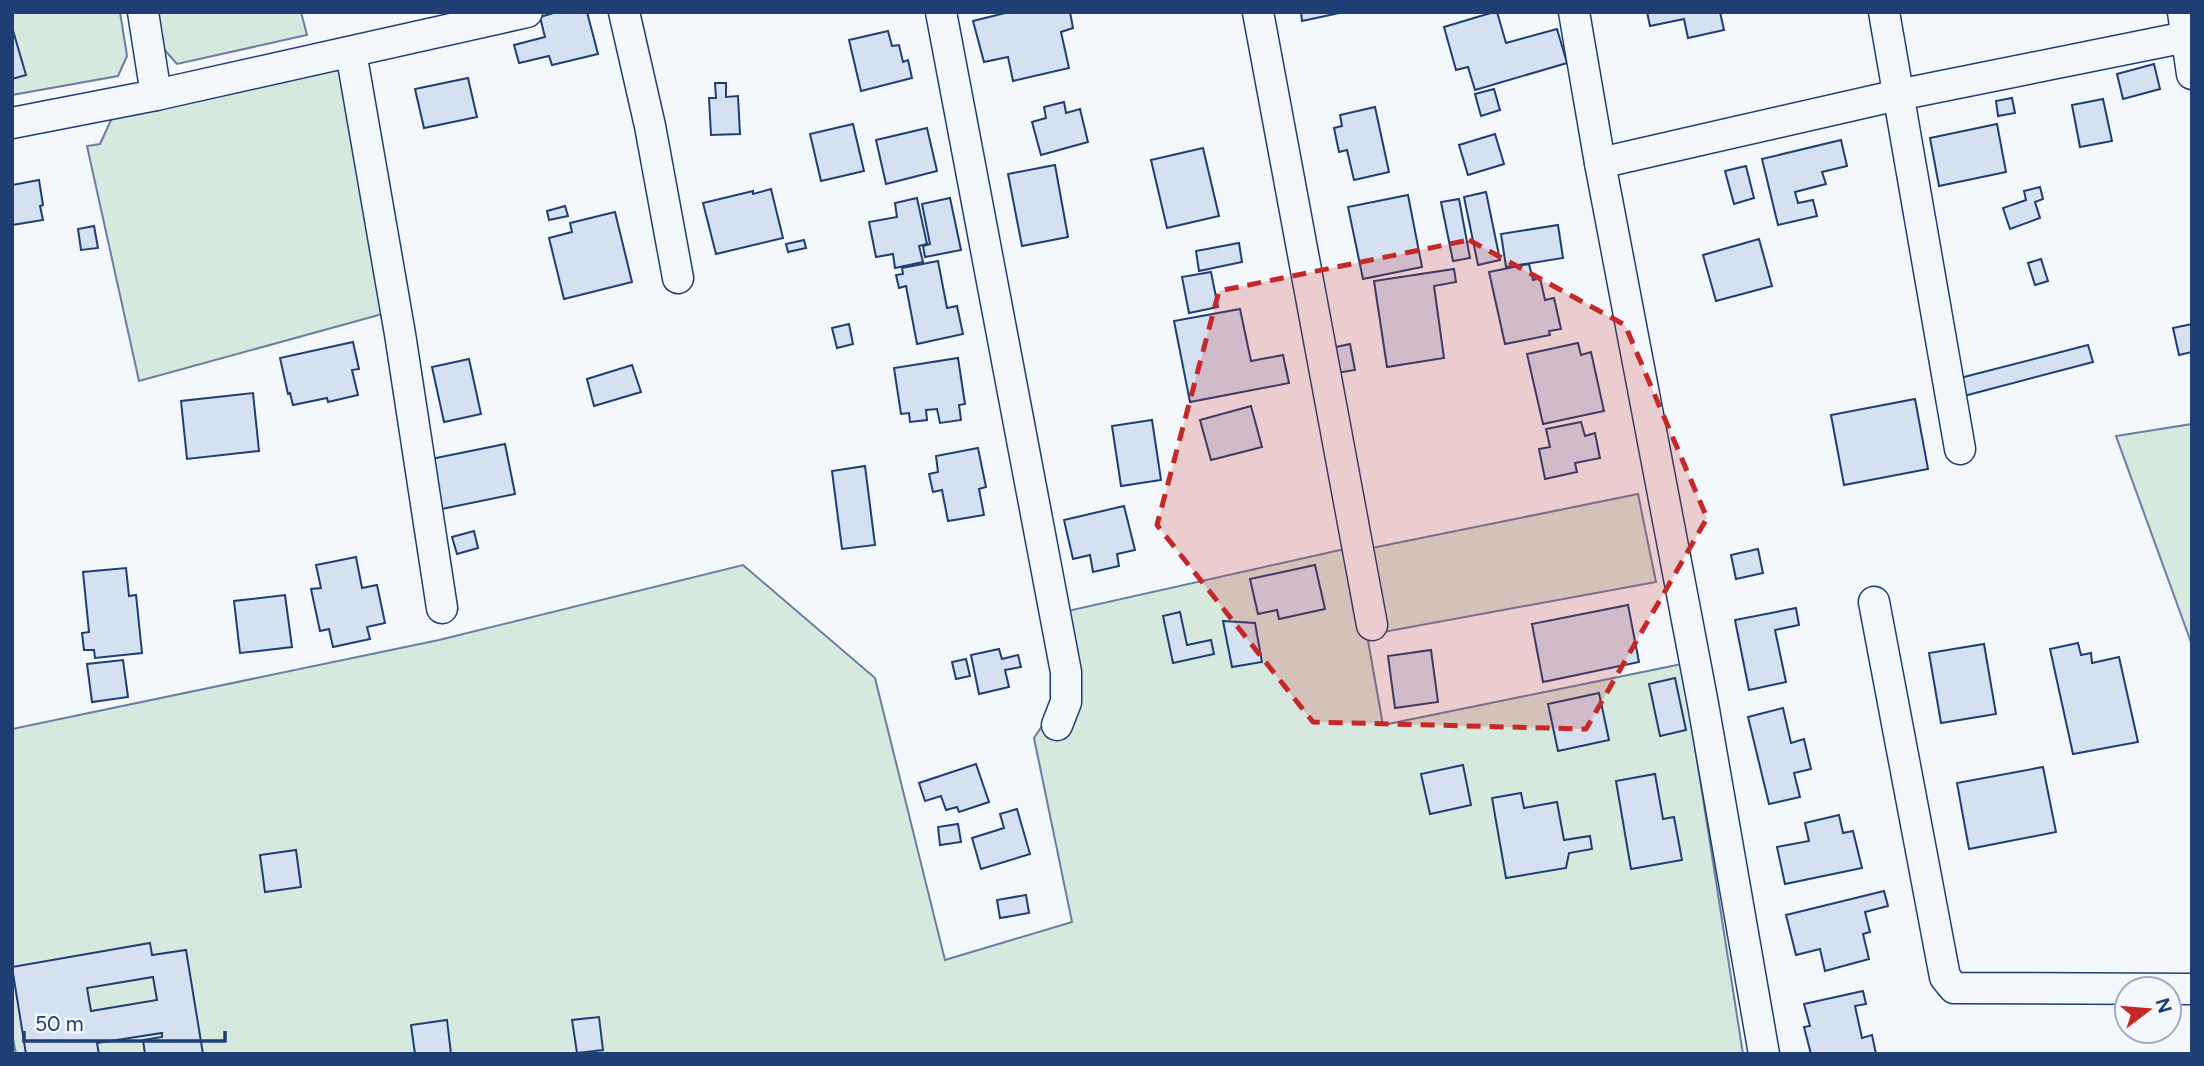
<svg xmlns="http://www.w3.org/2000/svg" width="2204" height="1066" font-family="Figtree,sans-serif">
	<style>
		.green { fill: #d7e8df; stroke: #687fa3; stroke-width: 2 }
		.building { fill: #d5e0f0; stroke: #1d3f73; stroke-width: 2; fill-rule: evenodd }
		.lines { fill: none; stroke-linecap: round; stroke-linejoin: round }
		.minor-casing { stroke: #1d3f73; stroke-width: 33 }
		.minor { stroke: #f4f7fb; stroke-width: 30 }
		.marked { fill: #c62828; fill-opacity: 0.2; stroke: #c62828; stroke-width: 5; stroke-dasharray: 14 9; stroke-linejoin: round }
	</style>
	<rect width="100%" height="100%" fill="#f4f7fb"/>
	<g class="green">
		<polygon points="12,12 120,12 127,56 118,76 12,95"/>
		<polygon points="156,12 301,12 307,35 177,64 161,46"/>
		<polygon points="321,57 344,76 386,313 139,381 87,146 100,144 112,118"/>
		<polygon points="2192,424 2192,645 2116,436"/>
		<polygon points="1638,494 1656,582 1367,635 1383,725 1682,664 1743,1054 16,1054 12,1034 12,729 439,640 743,565 875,678 945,960 1072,922 1034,738 1059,701 1063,612 1340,550 1367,549"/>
	</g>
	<g class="building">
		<polygon points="557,12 587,12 598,54 552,65 549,56 519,63 514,45 545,37 540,17"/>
		<polygon points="1009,12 1070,12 1073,28 1061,32 1069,68 1013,81 1008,57 984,62 973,21"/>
		<polygon points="1301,12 1344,12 1302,21"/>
		<polygon points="1494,12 1497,12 1506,43 1557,29 1567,63 1475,90 1468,67 1456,70 1444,27"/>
		<polygon points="1647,12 1720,12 1724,30 1688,38 1684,19 1650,26"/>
		<polygon points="12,27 26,75 12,79"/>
		<polygon points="888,31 892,46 899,45 903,62 908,60 912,78 861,91 849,40"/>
		<polygon points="2154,64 2160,89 2123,99 2117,74"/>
		<polygon points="468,78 477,117 424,128 415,89"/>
		<polygon points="715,83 726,83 726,97 738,96 740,134 711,135 709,98 716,98"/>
		<polygon points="1494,89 1500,110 1481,116 1475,94"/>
		<polygon points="2012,98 2015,113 1998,116 1996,101"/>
		<polygon points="2103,99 2112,141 2080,147 2072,105"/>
		<polygon points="1064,102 1066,113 1080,109 1088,142 1041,155 1032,122 1046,118 1044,107"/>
		<polygon points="1375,107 1389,172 1354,180 1347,150 1339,152 1334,128 1342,126 1340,115"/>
		<polygon points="853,124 864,171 821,181 810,134"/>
		<polygon points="1997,124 2006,172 1939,186 1930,138"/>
		<polygon points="927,128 937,171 886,184 876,140"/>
		<polygon points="1495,134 1504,164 1468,175 1459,145"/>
		<polygon points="1841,140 1847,166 1822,172 1826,184 1795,192 1798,203 1813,200 1817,216 1778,225 1762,159"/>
		<polygon points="1203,148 1219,216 1167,228 1151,160"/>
		<polygon points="1055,165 1068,237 1022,246 1008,174"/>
		<polygon points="1746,166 1754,198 1734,204 1725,171"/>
		<polygon points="39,180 43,205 40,206 43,220 12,225 12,185"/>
		<polygon points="2040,187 2043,199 2035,202 2040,218 2010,229 2003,208 2026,200 2024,191"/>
		<polygon points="771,189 783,238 716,254 703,203 753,191 753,194"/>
		<polygon points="1486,192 1500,260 1478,265 1464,197"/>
		<polygon points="1408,195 1422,267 1363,279 1348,207"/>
		<polygon points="917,198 927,244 919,246 923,262 895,268 893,254 876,257 869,222 897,217 895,203"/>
		<polygon points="950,198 961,250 925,257 923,246 930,244 922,204"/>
		<polygon points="1459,199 1470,258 1453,261 1441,202"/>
		<polygon points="565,206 568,216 549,220 547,211"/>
		<polygon points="615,212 632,282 564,299 549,238 572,232 570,223"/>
		<polygon points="1558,225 1563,258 1506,267 1501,234"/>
		<polygon points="94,226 98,248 81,250 78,229"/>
		<polygon points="1759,239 1772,286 1716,301 1703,255"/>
		<polygon points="804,240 806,248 788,252 786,244"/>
		<polygon points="1239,243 1242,262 1199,271 1196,251"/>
		<polygon points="2041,259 2048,281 2035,285 2028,263"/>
		<polygon points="938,261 947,308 957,306 963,334 917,344 906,286 899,288 896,275 903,274 902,268"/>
		<polygon points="1529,264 1533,280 1540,278 1545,300 1554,298 1561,329 1549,331 1550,335 1505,344 1489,272"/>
		<polygon points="1454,269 1456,282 1434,286 1444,358 1387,367 1374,281"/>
		<polygon points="1211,272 1218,307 1189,313 1182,277"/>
		<polygon points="1240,309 1251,361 1283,355 1289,383 1190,402 1174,321"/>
		<polygon points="849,324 853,344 837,348 832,328"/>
		<polygon points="2192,324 2192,352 2179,355 2173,328"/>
		<polygon points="353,342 359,369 352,370 358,395 328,402 327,398 293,405 290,393 288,394 280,358"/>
		<polygon points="1578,343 1581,355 1591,352 1604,411 1543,424 1527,354"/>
		<polygon points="1350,344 1355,370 1336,373 1331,348"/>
		<polygon points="2088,345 2093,362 1964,396 1960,378"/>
		<polygon points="958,358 965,404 959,405 961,420 940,423 937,409 926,410 927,420 910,422 909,413 901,414 894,368"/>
		<polygon points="469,359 481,414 444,422 432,367"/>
		<polygon points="632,365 641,392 594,406 587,379"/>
		<polygon points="253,393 259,451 187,459 181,401"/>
		<polygon points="1915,399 1928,469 1844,485 1831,415"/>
		<polygon points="1251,406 1262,447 1211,460 1200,420"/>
		<polygon points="1152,420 1161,480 1121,486 1112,426"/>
		<polygon points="1581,422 1585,436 1595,433 1600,458 1575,463 1577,472 1545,479 1539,449 1550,447 1546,429"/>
		<polygon points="505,444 515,494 437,510 426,460"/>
		<polygon points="978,448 986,487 979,489 984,515 948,521 942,490 933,492 929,474 938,472 936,456"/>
		<polygon points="865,466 875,545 842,549 832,471"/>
		<polygon points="1124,506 1135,550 1117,554 1119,566 1093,572 1090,555 1073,559 1064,520"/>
		<polygon points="474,531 478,548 457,554 452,537"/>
		<polygon points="1758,549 1763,573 1736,579 1731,555"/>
		<polygon points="356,557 362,588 377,585 385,623 367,627 370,639 333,647 329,629 320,631 311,589 321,588 316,565"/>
		<polygon points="1315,565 1325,609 1279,619 1277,610 1258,614 1250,579"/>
		<polygon points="126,568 129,596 136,595 142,653 95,658 94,650 84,650 82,633 89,632 83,572"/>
		<polygon points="285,595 292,647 240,653 234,601"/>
		<polygon points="1628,605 1639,662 1543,682 1532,624"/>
		<polygon points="1796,608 1799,625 1775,630 1786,682 1749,690 1735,620"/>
		<polygon points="1180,612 1187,645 1211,640 1214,654 1173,663 1163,616"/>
		<polygon points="1223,621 1255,623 1262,662 1232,667"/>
		<polygon points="2078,643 2081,655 2091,653 2092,663 2119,657 2138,742 2073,754 2050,649"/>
		<polygon points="1984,644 1996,714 1941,723 1929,653"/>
		<polygon points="999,649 1002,659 1018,655 1021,667 1005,670 1009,687 979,694 971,655"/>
		<polygon points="1431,650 1438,702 1395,708 1388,656"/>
		<polygon points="966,659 970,676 956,679 952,662"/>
		<polygon points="123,660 128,697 92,702 87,664"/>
		<polygon points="1675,678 1686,730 1660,736 1649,684"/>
		<polygon points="1599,693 1609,740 1558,751 1548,704"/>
		<polygon points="1783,708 1791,743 1804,739 1811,769 1794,773 1800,797 1769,804 1748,717"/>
		<polygon points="976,764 989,802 959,812 957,807 946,810 941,796 925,801 919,783"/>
		<polygon points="1463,765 1471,805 1430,814 1421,774"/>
		<polygon points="2043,767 2056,832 1969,849 1957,783"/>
		<polygon points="1655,774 1663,819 1674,817 1682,860 1631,869 1616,781"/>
		<polygon points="1521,793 1524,808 1557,802 1564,840 1590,836 1592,849 1569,853 1566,868 1506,878 1492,798"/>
		<polygon points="1017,809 1030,854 981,869 972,838 1004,828 1000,814"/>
		<polygon points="1839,815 1843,833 1853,831 1862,868 1785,884 1777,847 1809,841 1805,823"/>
		<polygon points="958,824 961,842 940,845 938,827"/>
		<polygon points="296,850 301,887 265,892 260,855"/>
		<polygon points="1884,891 1888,906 1865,912 1870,932 1863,934 1869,959 1825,971 1820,949 1796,955 1786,915"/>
		<polygon points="1026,895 1029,913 1000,918 997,900"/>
		<path d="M150 943 152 955 186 950 203 1054H145L143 1040 162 1037V1033L97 1043 99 1054H26L12 967ZM153 977 157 1000 91 1011 87 988Z"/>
		<polygon points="1863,991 1866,1004 1855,1006 1862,1038 1872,1035 1876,1054 1811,1054 1804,1027 1810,1026 1804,1004"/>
		<polygon points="599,1017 603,1050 577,1053 572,1020"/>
		<polygon points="447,1020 451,1054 415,1054 411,1025"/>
	</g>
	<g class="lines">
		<g class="minor-casing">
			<g id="minor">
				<polyline points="143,12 156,95"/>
				<polyline points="624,12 650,126 678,278"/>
				<polyline points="941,12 1066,672 1066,702 1057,725"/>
				<polyline points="1258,12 1372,625"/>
				<polyline points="1574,12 1600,163 1703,704 1764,1054"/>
				<polyline points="1884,12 1960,449"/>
				<polyline points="2183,12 2192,74"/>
				<polyline points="351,52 400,334 442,608"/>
				<polyline points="12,123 156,95 527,12"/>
				<polyline points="1600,163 1898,95 2186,37"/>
				<polyline points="1874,602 1945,977 1954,988 2192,989"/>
			</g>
		</g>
		<use href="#minor" class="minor"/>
	</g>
	<path class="marked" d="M1469 240 1625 325 1707 518 1586 729 1313 722 1157 525 1219 291Z"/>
	<rect width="2204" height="1066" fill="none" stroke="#1d3f73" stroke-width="28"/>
	<g transform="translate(2148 1010) rotate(74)"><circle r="33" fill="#f4f7fb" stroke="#9eadc5" stroke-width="2"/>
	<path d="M0-5L12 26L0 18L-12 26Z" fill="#c62828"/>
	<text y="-10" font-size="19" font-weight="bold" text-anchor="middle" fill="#1d3f73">N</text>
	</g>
	<path d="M24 1031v10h201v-10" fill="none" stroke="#1d3f73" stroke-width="3.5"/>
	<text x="35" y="1031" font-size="21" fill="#1d3f73" stroke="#f4f7fb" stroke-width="5" paint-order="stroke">50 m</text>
</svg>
